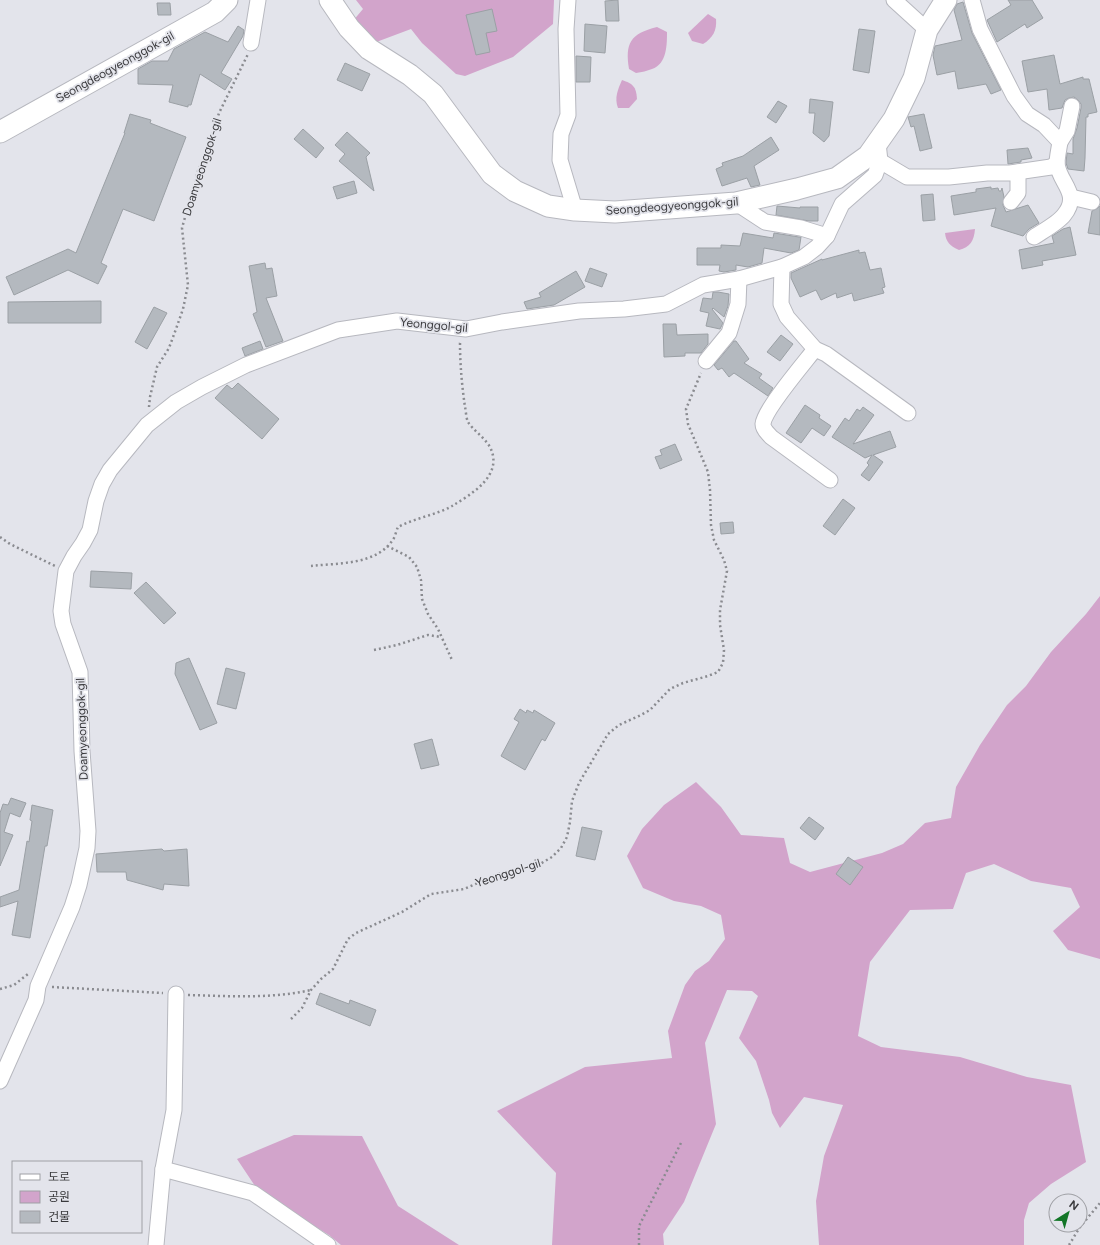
<svg xmlns="http://www.w3.org/2000/svg" width="1100" height="1245" font-family="Figtree,'Noto Sans KR',sans-serif">
	<style>
		.green { fill: #d2a4cb }
		.building { fill: #b4b9bf; stroke: #9ba0a5 }
		.lines { fill: none; stroke-linecap: round; stroke-linejoin: round }
		.street-casing { stroke: #b7b8bf; stroke-width: 17 }
		.secondary-casing { stroke: #b7b8bf; stroke-width: 23 }
		.path { stroke: #8a8b90; stroke-width: 2.5; stroke-dasharray: 2 3; stroke-linecap: butt }
		.street { stroke: #fff; stroke-width: 15 }
		.secondary { stroke: #fff; stroke-width: 21 }
		.labels { text-anchor: middle; stroke-width: 3.5; stroke-linejoin: round; paint-order: stroke }
		.street-label { font-size: 12px; fill: #3a3a3d; stroke: #e3e4eb }
	</style>
	<rect width="100%" height="100%" fill="#e3e4eb"/>
	<g class="green">
		<polygon points="356,0 554,0 553,24 513,57 465,76 456,74 422,43 411,29 371,44 352,22 363,9"/>
		<path d="M708 14 716 19C717 30 713 38 703 44L692 41 688 33Z"/>
		<path d="M657 27 667 32C667 45 667 64 652 69 647 71 642 72 636 73L629 69C625 43 630 34 657 27Z"/>
		<path d="M622 80C633 84 636 86 637 99L629 108H618C614 98 618 89 622 80Z"/>
		<path d="M975 229C974 241 970 247 959 250 950 246 946 242 945 233Z"/>
		<polygon points="1100,596 1100,959 1068,950 1053,931 1080,907 1071,888 1031,881 994,864 966,873 953,909 910,910 870,962 858,1036 881,1047 960,1057 1027,1077 1071,1085 1086,1162 1051,1184 1029,1203 1024,1220 1024,1245 819,1245 816,1201 824,1156 843,1105 804,1097 780,1128 772,1113 769,1100 756,1061 739,1038 758,996 752,991 727,990 705,1043 716,1124 684,1202 663,1234 664,1245 552,1245 556,1173 497,1111 585,1067 672,1058 668,1031 685,985 695,971 709,961 725,939 721,915 701,906 674,901 643,888 627,856 642,829 664,805 696,782 721,807 741,835 784,838 790,863 810,872 882,853 903,844 925,823 951,818 956,787 980,745 1007,705 1026,686 1051,652 1086,614"/>
		<polygon points="294,1135 362,1136 398,1206 459,1245 341,1245 329,1235 259,1192 237,1159"/>
	</g>
	<g class="building">
		<polygon points="618,0 619,21 606,21 605,1"/>
		<polygon points="1008,0 1032,0 1043,18 1027,28 1025,24 997,42 987,20 1011,5"/>
		<polygon points="963,2 972,33 1001,90 991,94 986,84 958,89 955,71 937,75 933,55 935,46 962,40 954,10 957,4"/>
		<polygon points="157,3 170,3 171,15 158,15"/>
		<polygon points="492,9 497,31 486,33 490,52 476,55 466,15"/>
		<polygon points="585,24 607,26 605,53 584,51"/>
		<polygon points="238,26 244,30 243,36 221,73 232,79 225,90 200,74 191,105 188,105 188,107 169,102 173,85 138,84 138,69 152,61 168,61 174,49 205,32 228,42"/>
		<polygon points="859,29 875,31 869,73 853,70"/>
		<polygon points="1054,55 1060,84 1083,77 1083,79 1089,79 1097,112 1088,114 1088,117 1086,117 1085,158 1084,171 1068,169 1066,163 1067,153 1073,154 1073,139 1077,128 1081,108 1081,104 1078,100 1074,97 1069,98 1065,100 1062,108 1049,110 1047,89 1028,92 1022,61"/>
		<polygon points="576,56 591,57 590,82 576,82"/>
		<polygon points="345,63 370,74 362,91 337,80"/>
		<polygon points="810,99 833,102 829,136 824,142 813,133 815,113 809,113"/>
		<polygon points="778,101 787,106 776,123 767,117"/>
		<polygon points="130,114 151,120 150,123 186,137 154,221 123,209 101,263 107,266 98,284 68,270 14,295 6,277 68,249 76,253 125,133 124,133"/>
		<polygon points="924,114 932,148 920,151 914,126 911,127 908,117"/>
		<polygon points="303,129 324,148 316,158 294,139"/>
		<polygon points="347,132 370,153 366,157 374,191 339,161 345,154 335,145"/>
		<polygon points="771,137 779,150 754,166 760,185 751,187 747,178 722,186 716,169 723,166 722,163 743,156"/>
		<polygon points="1028,148 1032,158 1021,160 1021,162 1008,164 1007,150"/>
		<polygon points="354,181 357,193 337,199 333,187"/>
		<polygon points="991,187 991,189 998,188 999,191 1001,191 1002,188 1004,197 1003,205 1006,212 1028,205 1039,223 1029,229 1023,236 991,226 996,208 954,215 951,196 976,192 976,189"/>
		<polygon points="933,194 935,220 923,221 921,195"/>
		<polygon points="777,206 800,208 800,207 818,207 818,221 809,221 776,215"/>
		<polygon points="1100,206 1100,235 1088,233 1092,211 1098,208"/>
		<polygon points="1070,227 1076,255 1042,261 1043,265 1022,269 1019,250 1054,243 1052,236 1063,229"/>
		<polygon points="743,233 773,238 774,233 799,237 801,237 799,250 791,253 764,248 762,263 748,267 736,265 736,270 724,272 719,271 720,265 697,265 697,248 721,248 721,245 740,246"/>
		<polygon points="859,250 859,253 865,252 870,270 881,268 885,287 882,288 884,293 854,301 852,293 837,298 836,293 821,300 816,290 800,297 791,278 791,273 822,259 822,260"/>
		<polygon points="265,263 266,269 272,268 277,296 266,298 283,341 266,347 253,314 257,312 249,266"/>
		<polygon points="590,268 607,274 602,287 585,281"/>
		<polygon points="576,271 585,287 554,305 527,309 524,302 541,297 539,293"/>
		<polygon points="713,292 718,292 729,294 728,306 724,317 713,308 712,309 723,323 720,329 706,326 709,313 700,311 703,298 712,299"/>
		<polygon points="101,301 101,323 8,323 8,302"/>
		<polygon points="154,307 167,313 147,349 135,342"/>
		<polygon points="663,324 676,324 677,335 708,334 708,344 701,353 685,353 685,356 664,357"/>
		<polygon points="781,335 793,344 780,361 767,352"/>
		<polygon points="260,341 263,349 245,356 242,348"/>
		<polygon points="734,341 736,341 749,359 744,363 762,374 759,378 773,388 768,396 734,373 729,377 722,368 718,370 714,365"/>
		<polygon points="238,383 279,419 262,439 215,398 227,385 232,389"/>
		<polygon points="805,405 820,415 819,418 831,426 824,436 812,428 801,443 786,433"/>
		<polygon points="863,407 874,415 853,444 890,431 896,447 873,455 883,462 869,481 861,475 869,465 867,463 872,455 865,458 832,437 845,418 849,421 857,409 860,411"/>
		<polygon points="675,444 682,460 660,469 655,457 662,455 660,450"/>
		<polygon points="843,499 855,508 835,535 823,526"/>
		<polygon points="733,522 734,533 721,534 720,523"/>
		<polygon points="91,571 132,573 131,589 90,587"/>
		<polygon points="146,582 176,613 164,624 134,593"/>
		<polygon points="189,658 217,723 200,730 175,674 176,663"/>
		<polygon points="226,668 245,673 236,709 217,704"/>
		<polygon points="520,709 526,713 527,710 533,713 534,710 555,723 545,741 542,739 525,770 501,756 519,722 514,719"/>
		<polygon points="432,739 439,765 421,769 414,744"/>
		<polygon points="11,798 26,803 20,817 10,813 4,832 13,835 0,866 0,813 3,804 8,805"/>
		<polygon points="32,805 53,810 47,846 45,846 30,938 12,935 18,901 0,907 0,897 19,890 27,841 29,842 32,821 30,820"/>
		<polygon points="809,817 824,828 815,840 800,828"/>
		<polygon points="582,827 602,831 595,860 576,856"/>
		<polygon points="162,849 164,851 187,849 189,886 164,884 163,890 127,880 126,872 97,872 96,854"/>
		<polygon points="848,857 863,867 850,885 836,874"/>
		<polygon points="320,993 349,1004 350,1000 376,1010 370,1026 316,1004"/>
	</g>
	<g class="lines">
		<g class="street-casing">
			<g id="street">
				<polyline points="568,0 566,29 568,115 561,134 560,160 575,210"/>
				<polyline points="894,0 927,30"/>
				<path d="M972 0 980 29 1014 96 1027 114 1044 125 1060 142C1059 149 1057 157 1057 164 1060 184 1081 194 1064 215 1058 223 1043 231 1034 237"/>
				<polyline points="251,43 258,0"/>
				<polyline points="1060,142 1067,131 1072,106"/>
				<polyline points="880,161 907,177 949,177 987,173 1010,173 1051,167 1057,163"/>
				<polyline points="1071,197 1092,202"/>
				<polyline points="1011,202 1018,193 1018,172"/>
				<polyline points="736,203 765,222 801,228 827,236"/>
				<polyline points="782,267 781,304 787,317 815,349 826,354 908,413"/>
				<path d="M815 349C805 362 764 410 763 424 763 430 768 433 771 437L830 480"/>
				<polyline points="706,361 729,333 738,304 739,279"/>
				<polyline points="0,1081 36,1000 38,986 72,907 79,885 87,848 88,831 82,751 80,672 63,624 61,611 66,571 74,556 83,543 90,530 96,501 102,484 110,470 147,425 176,402 202,387 246,365 338,330 397,321 466,329 502,322 579,311 624,309 666,304 703,285 739,279 782,267 804,257 817,247 827,236 842,204 875,175 880,161 878,143"/>
				<polyline points="163,1169 253,1193 328,1245"/>
				<polyline points="156,1245 163,1169 174,1110 176,994"/>
			</g>
		</g>
		<g class="secondary-casing">
			<g id="secondary">
				<polyline points="330,0 349,28 369,49 410,75 433,94 492,174 515,191 548,206 575,210 615,212 736,203 797,189 837,178 868,156 894,119 914,78 927,30 946,0"/>
				<polyline points="0,132 215,12 227,0"/>
			</g>
		</g>
		<g class="path">
			<polyline points="149,407 150,397 157,367 169,348 176,329 183,309 188,285 182,228 198,171 210,143 219,113 248,54"/>
			<polyline points="0,537 10,544 55,566"/>
			<polyline points="387,546 409,557 417,567 421,580 422,599 428,614 438,629 452,660"/>
			<path d="M311 566C338 563 375 565 392 541 395 538 396 531 398 527 415 518 436 515 452 506 472 494 504 475 490 447 484 437 473 430 468 422 466 418 466 411 465 407 462 386 460 365 460 343L461 341"/>
			<polyline points="374,650 397,645 428,635 441,637"/>
			<polyline points="52,987 163,993"/>
			<polyline points="0,989 14,985 28,974"/>
			<path d="M188 995C229 996 270 999 311 990"/>
			<polyline points="291,1019 302,1008 311,990 321,979 333,969 348,939 356,933 402,912 431,894 464,889 498,874 540,864 552,857 561,848 567,837 570,822 572,801 579,783 608,734 619,725 641,715 650,710 670,689 683,683 708,676 718,672 723,663 724,650 720,625 720,610 727,571 724,560 714,540 711,525 710,490 708,472 688,424 686,409 701,373"/>
			<polyline points="639,1245 639,1226 682,1141"/>
			<polyline points="1069,1245 1080,1227 1100,1203"/>
		</g>
		<use href="#street" class="street"/>
		<use href="#secondary" class="secondary"/>
	</g>
	<g class="labels">
		<g class="street-label">
			<text transform="translate(115 67) rotate(-29)" y="4">Seongdeogyeonggok-gil</text>
			<text transform="translate(202 167) rotate(-72)" y="4">Doamyeonggok-gil</text>
			<text transform="translate(672 206) rotate(-4)" y="4">Seongdeogyeonggok-gil</text>
			<text transform="translate(434 325) rotate(5)" y="4">Yeonggol-gil</text>
			<text transform="translate(82 729) rotate(-92)" y="4">Doamyeonggok-gil</text>
			<text transform="translate(508 873) rotate(-18)" y="4">Yeonggol-gil</text>
		</g>
	</g>
	<rect x="12" y="1161" width="130" height="72" fill="#e3e4eb" stroke="#9fa0a5"/>
	<rect x="20" y="1174" width="20" height="6" fill="#ffffff" stroke="#9fa0a5"/>
	<text x="48" y="1181" font-size="12" fill="#3a3a3d">도로</text>
	<rect x="20" y="1191" width="20" height="12" fill="#d2a4cb" stroke="#9fa0a5"/>
	<text x="48" y="1201" font-size="12" fill="#3a3a3d">공원</text>
	<rect x="20" y="1211" width="20" height="12" fill="#b4b9bf" stroke="#9fa0a5"/>
	<text x="48" y="1221" font-size="12" fill="#3a3a3d">건물</text>
	<g transform="translate(1068 1213) rotate(37)"><circle r="19" fill="#e3e4eb" stroke="#9fa0a5"/>
	<path d="M0-3L7 15L0 10L-7 15Z" fill="#127627"/>
	<text y="-6" font-size="11" font-weight="bold" text-anchor="middle" fill="#3a3a3d">N</text>
	</g>
</svg>
